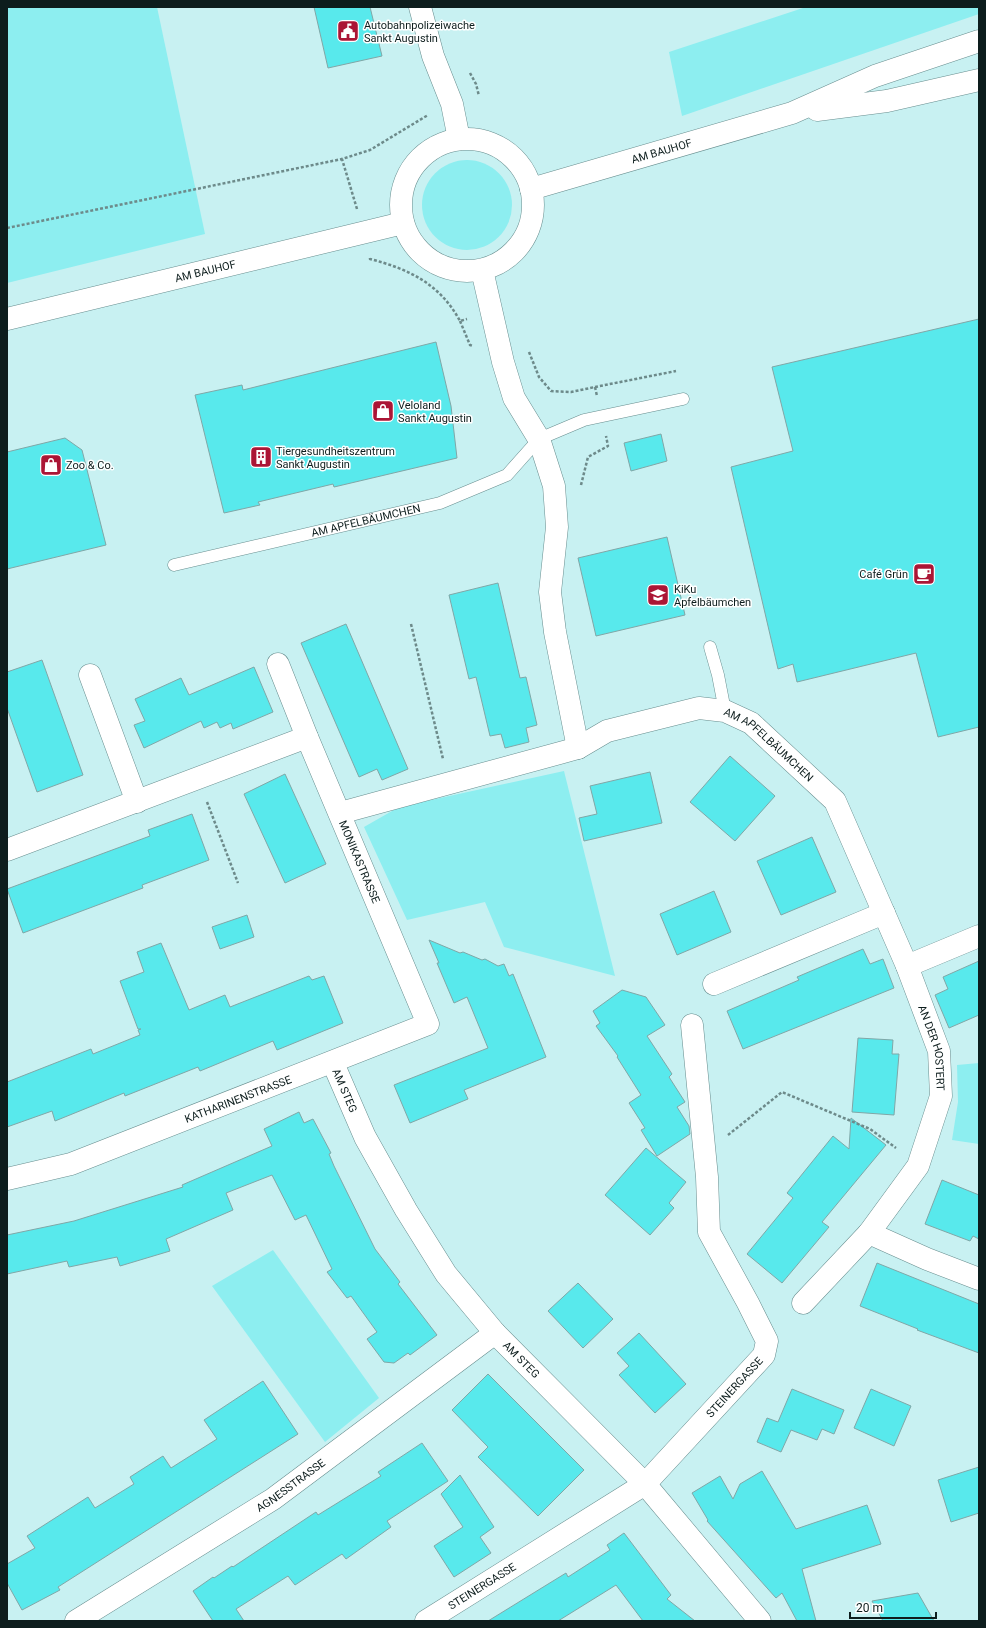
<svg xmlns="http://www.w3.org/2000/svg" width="986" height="1628" font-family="Roboto,sans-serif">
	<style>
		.green { fill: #8deef0 }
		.building { fill: #58e9ec; stroke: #80a7a7 }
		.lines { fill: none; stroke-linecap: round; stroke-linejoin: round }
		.lane-casing { stroke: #688e8f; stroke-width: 13 }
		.street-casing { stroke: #688e8f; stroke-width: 23 }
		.secondary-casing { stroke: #688e8f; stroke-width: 23 }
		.path { stroke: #6d8a8a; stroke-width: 2.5; stroke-dasharray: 3 2; stroke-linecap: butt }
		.lane { stroke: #fff; stroke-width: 12 }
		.street { stroke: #fff; stroke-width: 22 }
		.secondary { stroke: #fff; stroke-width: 22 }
		.labels { text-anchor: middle; stroke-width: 3; stroke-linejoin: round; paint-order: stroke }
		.poi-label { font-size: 11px; fill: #0d1d1d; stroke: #fff; text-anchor: start }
		.street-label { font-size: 11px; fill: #0d1d1d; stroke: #fff }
	</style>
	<rect width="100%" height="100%" fill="#c8f1f2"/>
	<g class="green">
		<polygon points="7,7 157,7 205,234 7,283"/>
		<polygon points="806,7 979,7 979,14 682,116 669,52"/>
		<circle cx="467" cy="205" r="45"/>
		<polygon points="564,771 615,976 504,947 485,902 407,920 364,827 399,807"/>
		<polygon points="979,1063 979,1144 952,1140 958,1102 957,1065"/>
		<polygon points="273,1250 379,1398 325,1442 212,1286"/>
	</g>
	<g class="building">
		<polygon points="314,7 370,7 382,56 328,68"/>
		<polygon points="979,319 979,727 938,737 916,653 797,682 793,664 778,669 731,467 793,451 772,367"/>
		<polygon points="436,342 451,406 457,458 334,487 333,484 258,502 260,505 224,513 195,395 242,385 243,390"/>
		<polygon points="661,434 667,461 631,471 624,443"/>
		<polygon points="65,438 82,450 106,545 7,569 7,452"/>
		<polygon points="667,537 685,615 596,636 578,558"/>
		<polygon points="498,583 520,678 526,677 537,725 526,728 529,742 505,748 501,734 490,736 476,677 469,679 449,595"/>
		<polygon points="346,624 408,769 382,780 377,769 359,777 301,643"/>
		<polygon points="42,660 83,775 37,792 7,708 7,672"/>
		<polygon points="254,667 273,712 233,729 231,723 220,728 217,722 204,728 201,721 144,748 134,725 145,721 135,699 181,678 189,695"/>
		<polygon points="730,756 775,796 735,841 690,802"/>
		<polygon points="650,772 662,823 584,841 579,818 597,814 590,786"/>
		<polygon points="285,774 326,864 285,883 244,794"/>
		<polygon points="192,814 209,860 142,885 143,888 23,933 7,889 150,836 148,830"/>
		<polygon points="812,837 836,892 781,915 757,861"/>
		<polygon points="714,891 731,932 677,955 660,914"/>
		<polygon points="247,915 254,937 220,949 212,927"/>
		<polygon points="429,940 460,953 463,952 482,960 485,959 498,966 504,964 509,976 513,974 546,1057 464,1090 468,1099 410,1123 394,1085 488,1048 467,997 454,1003 437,963 439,963"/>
		<polygon points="161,943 189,1010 225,995 230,1007 309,976 312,980 324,976 343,1023 277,1050 273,1041 200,1071 198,1067 125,1096 124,1093 55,1121 52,1111 7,1127 7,1082 91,1049 93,1054 140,1035 138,1030 141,1029 138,1029 120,981 144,972 137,952"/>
		<polygon points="863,949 870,964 883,959 894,988 743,1049 727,1011 799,980 797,977"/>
		<polygon points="979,961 979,1015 949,1028 935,995 948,989 943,977"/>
		<polygon points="622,990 646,997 665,1025 647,1036 672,1074 669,1077 685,1102 677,1107 689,1126 690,1134 657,1156 641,1130 645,1128 629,1103 641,1095 617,1057 618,1056 596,1026 600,1023 593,1011"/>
		<polygon points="858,1038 893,1040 892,1054 899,1054 894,1115 852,1112"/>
		<polygon points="299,1112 304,1123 313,1119 331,1153 329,1154 334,1166 375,1249 400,1282 398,1284 437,1335 410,1355 408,1353 394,1363 384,1362 367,1339 377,1332 351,1296 347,1298 327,1272 332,1269 306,1215 295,1220 272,1175 226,1193 233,1210 166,1239 170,1251 120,1266 117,1257 69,1267 67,1261 7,1274 7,1235 74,1221 183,1187 182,1185 272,1146 264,1129"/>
		<polygon points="851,1118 886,1145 822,1222 829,1227 782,1283 747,1254 793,1198 787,1193 833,1136 849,1149"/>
		<polygon points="646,1148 686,1182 669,1203 674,1208 650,1235 605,1195"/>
		<polygon points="942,1180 979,1195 979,1239 973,1236 970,1241 925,1224"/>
		<polygon points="877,1263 979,1304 979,1353 917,1330 918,1329 860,1306"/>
		<polygon points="578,1283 613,1319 583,1348 548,1311"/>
		<polygon points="639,1333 686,1384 655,1413 619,1375 629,1366 617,1353"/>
		<polygon points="488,1374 584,1470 538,1516 478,1457 488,1447 452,1410"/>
		<polygon points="263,1381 298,1434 58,1587 60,1590 22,1610 7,1583 7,1564 35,1548 27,1536 88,1497 95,1508 134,1484 130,1477 163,1456 171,1468 217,1439 204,1420"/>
		<polygon points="792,1389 844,1410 834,1434 822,1429 817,1440 791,1430 781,1452 757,1442 767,1418 778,1422"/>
		<polygon points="871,1389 911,1406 894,1446 854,1428"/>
		<polygon points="422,1443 448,1481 387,1521 391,1527 346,1559 342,1554 295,1585 288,1576 236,1609 244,1621 213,1621 193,1591 213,1577 214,1578 232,1566 233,1567 316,1512 318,1515 381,1476 378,1472"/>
		<polygon points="979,1467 979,1513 951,1522 938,1480"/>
		<polygon points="762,1471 796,1529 867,1505 881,1544 802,1569 816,1621 797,1621 782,1593 776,1598 707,1521 708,1520 692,1493 720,1476 733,1499 740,1484"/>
		<polygon points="460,1475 494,1527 480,1537 491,1553 454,1577 434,1546 463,1527 441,1494"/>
		<polygon points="624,1533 671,1595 667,1599 695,1621 643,1621 616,1585 558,1621 488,1621 566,1573 568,1577 610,1550 607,1545"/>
		<polygon points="918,1593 934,1621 883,1621 872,1601"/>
	</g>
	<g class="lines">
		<g class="lane-casing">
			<g id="lane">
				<path id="s1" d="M174 565 440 503 507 475 539 439 584 420 683 399"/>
				<polyline points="710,647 718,675 725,711"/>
			</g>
		</g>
		<g class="street-casing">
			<g id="street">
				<polyline points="420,7 433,56 452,104 459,139"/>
				<polyline points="482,270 503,362 514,398 539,439 554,486 557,527 550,592 555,632 578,748"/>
				<polyline points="278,664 307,737"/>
				<polyline points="90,675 137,802"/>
				<path id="s2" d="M340 813 578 748 607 731 699 708 725 711 751 723 835 801 907 966 939 1051 941 1096 918 1166 869 1233 803 1303"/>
				<path id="s3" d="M7 850 307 737 428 1024 71 1164 7 1179"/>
				<polyline points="907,966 979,936"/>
				<polyline points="714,984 884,913"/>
				<path id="s4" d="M333 1063 365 1137 406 1210 446 1274 495 1333 645 1484 760 1621"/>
				<polyline points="869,1233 927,1259 979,1279"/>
				<path id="s5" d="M76 1621 273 1499 495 1333"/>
				<path id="s6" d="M426 1621 645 1484 764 1355 767 1341 748 1303 709 1232 707 1177 692 1025"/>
			</g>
		</g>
		<g class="secondary-casing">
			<g id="secondary">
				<polyline points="817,110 887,101 979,80"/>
				<circle cx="467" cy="205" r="66"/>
				<path id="s7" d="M531 189 792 113 875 76 979 41"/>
				<path id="s8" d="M7 319 403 223"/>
			</g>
		</g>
		<g class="path">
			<polyline points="470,73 476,84 479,96"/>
			<polyline points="357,209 342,159 370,150 428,115"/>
			<polyline points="7,228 342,159"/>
			<path d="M370 258V259C409 269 440 284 460 321L467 319"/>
			<polyline points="460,321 470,345 473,346"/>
			<polyline points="529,352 539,377 551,391 571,392 595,387 597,396"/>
			<polyline points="595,387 676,371"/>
			<polyline points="581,485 588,457 608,446 606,436"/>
			<polyline points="411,624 443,759"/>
			<polyline points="207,802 238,883"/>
			<polyline points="728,1135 782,1092 870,1129 896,1148"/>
		</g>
		<use href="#lane" class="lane"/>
		<use href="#street" class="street"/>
		<use href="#secondary" class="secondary"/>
	</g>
	<defs>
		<g id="civic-square" transform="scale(1.15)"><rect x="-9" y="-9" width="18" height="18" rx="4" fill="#ab1535" stroke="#fff"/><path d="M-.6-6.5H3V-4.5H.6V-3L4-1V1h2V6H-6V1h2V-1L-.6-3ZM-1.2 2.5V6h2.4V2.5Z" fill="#fff"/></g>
		<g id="shop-square" transform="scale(1.15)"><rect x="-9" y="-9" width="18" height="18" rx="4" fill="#ab1535" stroke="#fff"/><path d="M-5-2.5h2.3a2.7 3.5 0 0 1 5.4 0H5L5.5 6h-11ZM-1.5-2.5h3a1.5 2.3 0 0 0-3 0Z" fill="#fff"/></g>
		<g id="building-square" transform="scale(1.15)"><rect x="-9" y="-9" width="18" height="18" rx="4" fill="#ab1535" stroke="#fff"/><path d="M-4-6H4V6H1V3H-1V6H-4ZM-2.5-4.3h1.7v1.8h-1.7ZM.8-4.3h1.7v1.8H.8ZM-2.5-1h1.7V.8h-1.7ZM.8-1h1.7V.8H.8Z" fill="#fff"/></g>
		<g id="cafe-square" transform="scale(1.15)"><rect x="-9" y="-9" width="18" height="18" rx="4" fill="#ab1535" stroke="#fff"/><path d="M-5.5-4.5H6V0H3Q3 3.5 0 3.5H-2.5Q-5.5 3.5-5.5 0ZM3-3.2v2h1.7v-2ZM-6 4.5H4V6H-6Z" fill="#fff"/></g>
		<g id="school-square" transform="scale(1.15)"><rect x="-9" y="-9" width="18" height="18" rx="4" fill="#ab1535" stroke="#fff"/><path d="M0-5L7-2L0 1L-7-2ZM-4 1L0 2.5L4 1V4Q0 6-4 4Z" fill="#fff"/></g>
	</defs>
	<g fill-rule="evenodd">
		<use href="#civic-square" x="348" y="31"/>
		<use href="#shop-square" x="383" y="411"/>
		<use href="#building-square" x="261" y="457"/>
		<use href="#shop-square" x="51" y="465"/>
		<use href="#cafe-square" x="924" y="574"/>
		<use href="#school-square" x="658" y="595"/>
	</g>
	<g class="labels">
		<g class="poi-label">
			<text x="364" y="29">Autobahnpolizeiwache<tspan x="364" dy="13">Sankt Augustin</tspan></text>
			<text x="398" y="409">Veloland<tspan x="398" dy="13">Sankt Augustin</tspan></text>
			<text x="276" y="455">Tiergesundheitszentrum<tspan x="276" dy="13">Sankt Augustin</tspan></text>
			<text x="66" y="469">Zoo &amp; Co.</text>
			<text x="908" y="578" text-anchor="end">Café Grün</text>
			<text x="674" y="593">KiKu<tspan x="674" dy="13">Apfelbäumchen</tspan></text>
		</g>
		<g class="street-label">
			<text dy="4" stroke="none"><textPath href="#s7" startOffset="136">AM BAUHOF</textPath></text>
			<text dy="4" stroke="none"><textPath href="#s8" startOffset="204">AM BAUHOF</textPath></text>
			<text dy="4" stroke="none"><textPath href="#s1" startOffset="197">AM APFELBÄUMCHEN</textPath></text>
			<text dy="4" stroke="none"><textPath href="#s2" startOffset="457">AM APFELBÄUMCHEN</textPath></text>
			<text dy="4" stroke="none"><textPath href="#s3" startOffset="456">MONIKASTRASSE</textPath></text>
			<text dy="4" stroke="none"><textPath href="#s2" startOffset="811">AN DER HOSTERT</textPath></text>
			<text dy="4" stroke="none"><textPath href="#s4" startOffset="30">AM STEG</textPath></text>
			<text transform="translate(238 1099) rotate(-21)" y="4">KATHARINENSTRASSE</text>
			<text dy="4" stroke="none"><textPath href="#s4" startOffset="354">AM STEG</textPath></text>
			<text dy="4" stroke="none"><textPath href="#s6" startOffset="390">STEINERGASSE</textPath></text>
			<text dy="4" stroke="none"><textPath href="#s5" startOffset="254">AGNESSTRASSE</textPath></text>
			<text dy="4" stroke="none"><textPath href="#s6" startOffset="66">STEINERGASSE</textPath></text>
		</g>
	</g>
	<rect width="986" height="1628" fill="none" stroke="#0d1d1d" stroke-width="16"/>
	<path d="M850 1612v6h86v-6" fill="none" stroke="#0d1d1d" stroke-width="2"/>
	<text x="856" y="1612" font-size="12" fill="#0d1d1d" stroke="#ffffff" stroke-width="3" paint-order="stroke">20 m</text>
</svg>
